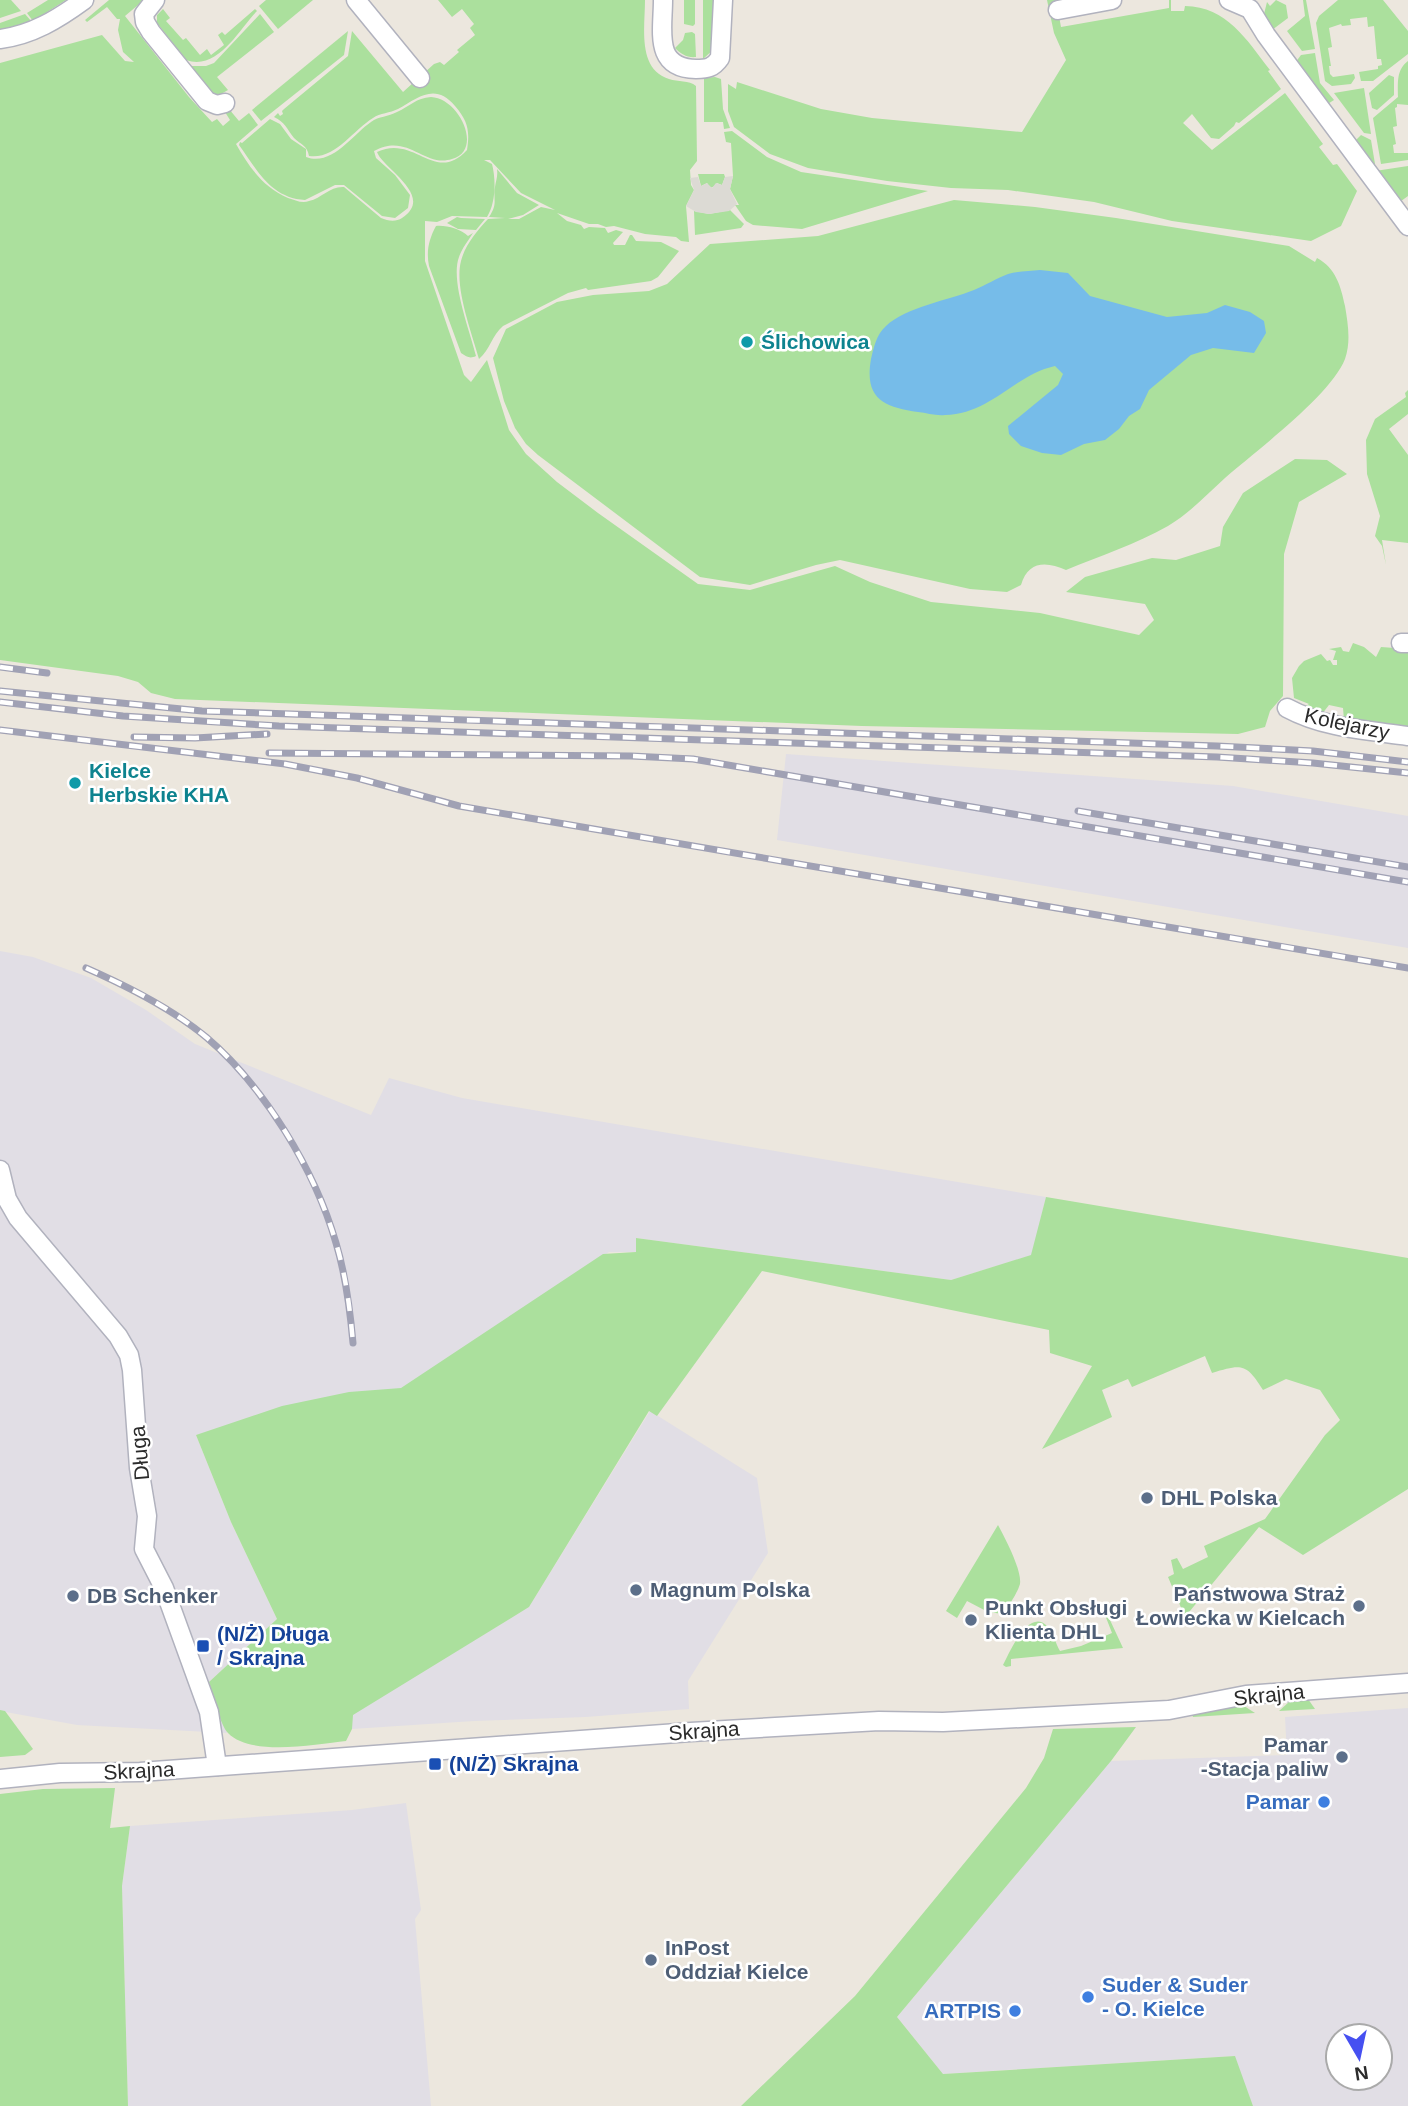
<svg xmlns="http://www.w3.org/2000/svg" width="1408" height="2106" font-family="Arial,sans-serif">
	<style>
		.industrial { fill: #e1dee5; fill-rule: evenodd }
		.green { fill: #abe09d }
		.plaza { fill: #dcdad4 }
		.water { fill: #76bce9 }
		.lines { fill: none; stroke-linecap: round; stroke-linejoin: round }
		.street-casing { stroke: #b1b2be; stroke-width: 21 }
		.street { stroke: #fff; stroke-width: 18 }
		.rail-casing { stroke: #a0a1b4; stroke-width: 7 }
		.rail { stroke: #fff; stroke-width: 4.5; stroke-dasharray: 13; stroke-linecap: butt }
		.culture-dot { fill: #0f9aa8; stroke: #fff; stroke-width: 2.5 }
		.service-dot { fill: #5c6f8a; stroke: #fff; stroke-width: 2.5 }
		.transit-dot { fill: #1a4fb4; stroke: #fff; stroke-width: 2.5 }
		.shop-dot { fill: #3f7fe0; stroke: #fff; stroke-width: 2.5 }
		.labels { text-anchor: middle; stroke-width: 5; stroke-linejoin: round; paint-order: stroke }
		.culture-label { font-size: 21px; font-weight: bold; fill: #0d838f; stroke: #fff; text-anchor: start }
		.street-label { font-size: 21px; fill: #2b2b2b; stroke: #fff }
		.service-label { font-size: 21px; font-weight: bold; fill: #4e5e75; stroke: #fff; text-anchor: start }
		.transit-label { font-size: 21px; font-weight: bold; fill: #164399; stroke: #fff; text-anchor: start }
		.shop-label { font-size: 21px; font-weight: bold; fill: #366cbe; stroke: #fff; text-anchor: end }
	</style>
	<rect width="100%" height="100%" fill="#ece7de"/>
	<g class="industrial">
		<polygon points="786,754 1233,786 1408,816 1408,948 777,840"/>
		<polygon points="0,951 33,957 91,978 146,1010 195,1044 371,1115 389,1078 462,1098 1046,1197 1032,1255 951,1280 636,1238 636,1252 609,1252 403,1388 196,1435 231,1522 277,1619 209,1682 227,1733 77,1725 0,1711"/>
		<polygon points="650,1411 757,1478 768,1553 688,1681 689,1709 586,1717 474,1721 352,1729 352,1715 529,1607"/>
		<path d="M1408 1708V2106H1253L1234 2056 943 2074 897 2017 1111 1761 1287 1755 1285 1717ZM1338 2036H1380V2078H1338Z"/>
		<polygon points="406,1803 421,1910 415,1919 431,2106 128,2106 122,1886 130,1826 352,1810"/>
	</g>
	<g class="green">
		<polygon points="0,0 11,0 21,11 0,18"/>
		<polygon points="48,0 66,0 33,21 27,13"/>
		<path d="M109 0H144L125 16 189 97 212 122 217 119 223 126 230 120 225 112 229 109 239 121 249 113 258 125 236 144C249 167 263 187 288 198 295 200 302 204 309 201 322 198 330 186 344 187L381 218C388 221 396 222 402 218 436 196 382 168 377 152 415 134 435 185 467 150 470 131 468 121 455 106 435 82 418 98 398 109 390 113 380 113 373 118 353 130 335 160 309 156 307 145 301 145 294 138 287 129 285 122 274 117L278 113 280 116 283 114 282 111 284 109 348 56 352 31 403 92 434 64 440 62 444 65 459 52 457 50 475 35 470 28 474 24 462 9 452 17 438 0H645C645 27 637 69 669 79 678 82 689 80 696 86L697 161 690 170 691 185 694 190 686 206 689 242 681 241 676 237 645 234 614 226 606 227 598 224H589L557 213 567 221 581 225 584 229 589 227 605 228 608 233 616 230 623 232 613 243 614 245H625L630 235H632L636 241 661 242 679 251 658 277 651 281 588 290 586 288 568 293 503 326C492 335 490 350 479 359 472 333 454 287 461 261 465 245 477 231 488 219L505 218 489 217C498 204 493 201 495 187 496 180 498 177 497 169L517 193 539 205 523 215 508 219H519L541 207 555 210 521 193 490 160H484L492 164C496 179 496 203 487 217L452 216 437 222 425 221V261L464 375 471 382 487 360 509 430 526 454 557 482 598 513 698 584 750 590 835 566 870 582 931 602 1040 613 1139 635 1154 620 1145 604 1066 592 1085 577 1152 558 1176 560 1220 546 1223 527 1243 493 1295 459 1327 460 1347 474 1299 502 1284 554 1283 696 1270 711 1265 727 1238 734 862 726 175 699 151 693 138 682 118 676 0 660V63L102 35 125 61 134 62 123 52 118 30 120 19H117L107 7 87 22 85 20Z"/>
		<polygon points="266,0 313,0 278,29 259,6"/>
		<polygon points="684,0 695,0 695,24 693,26 684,24"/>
		<polygon points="703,0 716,0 714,49 703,59"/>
		<path d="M1047 0H1056L1061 27 1169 8V0H1171V11H1184L1185 6C1227 7 1246 39 1270 70L1268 71 1281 89 1239 123 1236 122 1234 126 1219 139 1211 138 1192 114 1183 123 1212 150 1285 93 1323 144 1319 147 1333 165 1337 164 1357 191 1341 226 1311 241 1172 221 1094 202 1008 190 951 188 887 181 808 168 770 154 734 127 728 111V84L736 89 737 82 821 109 872 118 1022 132 1066 60 1054 33Z"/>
		<polygon points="1276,0 1286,5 1288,18 1272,30 1264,14 1267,2 1270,6"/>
		<polygon points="1303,0 1306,0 1315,49 1302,51 1287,31 1305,16"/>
		<polygon points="1338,0 1383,0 1408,31 1408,54 1373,81 1361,81 1359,72 1378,69 1378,66 1382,65 1381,59 1377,59 1374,26 1368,27 1367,17 1350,19 1351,25 1342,26 1341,24 1329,28 1332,47 1328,48 1331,66 1329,66 1330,74 1333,77 1354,74 1355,78 1351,84 1332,86 1325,81 1316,23 1319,16"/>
		<path d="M163 9 170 18 166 21 183 40 186 38 200 55 207 49 211 55 224 45 218 35 222 32 225 35 255 9 257 11C238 31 218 71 186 60L157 23V15Z"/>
		<polygon points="25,14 32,22 0,31 0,23"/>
		<polygon points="260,14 274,32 217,77 228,90 221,94 213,95 187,66 206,66 214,63"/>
		<polygon points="348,31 344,55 261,121 252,110"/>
		<path d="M692 32 695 34 696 57C687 58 681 54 675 48L683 40 685 33Z"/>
		<polygon points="1315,53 1320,83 1334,100 1326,105 1295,63 1301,55"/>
		<path d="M1408 61V105L1397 104V107L1395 108 1397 126 1393 127 1396 144 1393 145 1394 153H1408V160L1381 164 1373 118 1398 97C1398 83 1396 70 1408 61Z"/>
		<polygon points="1389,75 1394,77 1394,95 1377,110 1372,108 1369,93"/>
		<polygon points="715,77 721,79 723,109 730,128 724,129 723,122 704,122 704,78"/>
		<polygon points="1364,88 1371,134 1364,133 1334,93"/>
		<path d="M431 97C459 98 484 150 452 159 424 168 408 132 374 151L376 158 395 175 410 195 408 208 395 218 382 216 344 185H335L305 200C271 198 257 170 239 145L240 142 242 143 270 119 280 124 291 139 306 149V157C332 167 353 134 371 122 379 116 388 117 397 112 410 106 416 98 431 97Z"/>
		<polygon points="732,131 767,157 801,172 928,191 802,229 753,225 746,221 735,205 739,205 730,189 733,176 731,143 726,142 724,132"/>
		<polygon points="1361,135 1371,140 1375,164 1373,166 1355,141"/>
		<polygon points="1408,166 1408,196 1397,204 1375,171"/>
		<polygon points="698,174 724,174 725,177 722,185 717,183 715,186 710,188 707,183 701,186"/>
		<path d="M954 200 1035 207 1116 218 1289 246 1315 262 1317 258C1336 268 1341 287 1345 306 1348 324 1351 342 1345 359 1331 395 1256 451 1225 478 1206 495 1190 513 1168 526 1136 544 1100 556 1066 570 1046 561 1028 561 1021 585L1007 592 970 589 840 560 816 565 750 585 700 577 538 455 526 444 515 428 504 401 493 358 506 329 557 302 593 295 649 291 667 284 710 244 818 236Z"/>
		<polygon points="730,210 744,224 741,228 695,235 694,211 709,214"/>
		<polygon points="457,217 461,218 485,219 476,230 458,229 447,223"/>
		<path d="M436 226C446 225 461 229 468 236L473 233C468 241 462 248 459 257 450 281 470 331 476 356 470 359 467 357 461 353L429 266C426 251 429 239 436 226Z"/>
		<polygon points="1408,390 1408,414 1389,429 1408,455 1408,543 1382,540 1386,565 1382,546 1375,536 1380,516 1367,474 1366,440 1375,419 1406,397 1405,393"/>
		<polygon points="1353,643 1364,647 1376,657 1381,647 1408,649 1408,728 1344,720 1343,708 1329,705 1322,714 1303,708 1309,704 1294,698 1292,678 1299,666 1304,661 1321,654 1327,661 1330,660 1333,665 1337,665 1337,660 1333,660 1336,651 1329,649 1341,647 1343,651 1349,652"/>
		<path d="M1046 1197 1408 1258V1489L1303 1555 1259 1527 1185 1617 1168 1577 1174 1574 1171 1560 1177 1558 1183 1569 1208 1557 1204 1546 1265 1519 1325 1435 1340 1420 1320 1390 1286 1379 1263 1390C1246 1363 1242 1364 1212 1373L1205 1356 1132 1387 1128 1379 1102 1390 1112 1417 1042 1449 1092 1366 1050 1353 1049 1330 762 1271 657 1416 649 1411 529 1607 353 1715 352 1729 346 1741C316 1744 251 1757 228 1733 220 1725 213 1694 209 1682L277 1619 231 1522 196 1435 282 1406 349 1392 401 1388 603 1254 636 1252V1238L951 1280 1031 1255Z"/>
		<path d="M998 1525C1005 1538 1022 1570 1020 1584 1017 1594 1009 1605 1003 1614L988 1612 967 1601 957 1618 946 1611Z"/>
		<path d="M1105 1615 1110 1620 1123 1648 1011 1659V1666L1006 1667 1003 1665C1009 1653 1029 1607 1047 1626 1053 1633 1056 1644 1060 1651L1081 1646 1112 1633Z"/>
		<polygon points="1308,1699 1315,1709 1279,1711 1289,1702"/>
		<polygon points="1241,1704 1255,1713 1193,1717 1192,1715"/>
		<polygon points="0,1710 5,1711 33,1749 25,1755 0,1757"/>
		<polygon points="1136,1727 1111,1761 897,2017 943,2074 1235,2056 1253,2106 741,2106 855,1996 1026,1788 1044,1758 1053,1729"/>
		<polygon points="115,1788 110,1828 130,1826 122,1886 128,2106 0,2106 0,1794 43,1789"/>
	</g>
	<polygon class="plaza" points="733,176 730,189 737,204 729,211 709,214 696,212 686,206 694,190 690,178 698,177 701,186 707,183 712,188 716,183 722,185 725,177"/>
	<path class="water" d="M1040 270 1068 273 1090 296 1167 317 1207 313 1225 305 1250 312 1264 321 1266 333 1254 353 1213 348 1191 355 1149 390 1140 409 1129 416 1119 429 1105 440 1084 444 1061 455 1042 453 1021 446 1009 434 1008 426 1058 385 1063 374 1055 366C1014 375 991 414 945 415 936 416 927 413 918 412 884 407 864 399 871 359 874 347 876 335 886 326 906 307 949 300 974 290 986 285 997 278 1008 274 1018 271 1030 271 1040 270Z"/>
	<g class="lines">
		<g class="street-casing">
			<g id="street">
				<polyline points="155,0 144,14 145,22 151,32 207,101 217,105 225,103"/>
				<polyline points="356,0 420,78"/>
				<path d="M663 0C663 31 653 68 696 69 707 69 713 68 720 58L723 0"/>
				<polyline points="1229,0 1250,9 1266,35 1408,226"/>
				<polyline points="1058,10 1112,0"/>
				<path d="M0 39C32 35 58 19 84 0"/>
				<polyline points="1401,643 1408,643"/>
				<path d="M1287 708C1324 728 1366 730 1408 736"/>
				<polyline points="0,1170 7,1199 18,1218 118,1336 129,1355 132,1370 139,1468 147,1516 144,1549 164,1588 209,1712 217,1766"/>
				<polyline points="0,1779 60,1773 140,1772 691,1732 879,1721 943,1722 1169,1710 1246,1695 1408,1683"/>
			</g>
		</g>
		<use href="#street" class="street"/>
		<g class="rail-casing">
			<g id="rail">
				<polyline points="0,667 47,673"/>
				<polyline points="0,691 202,711 1217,746 1313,751 1408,762"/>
				<polyline points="0,702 123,716 279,726 1217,757 1313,763 1408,773"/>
				<polyline points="0,730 285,764 357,778 459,806 1408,968"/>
				<polyline points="134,737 195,738 267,734"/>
				<polyline points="269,753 631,756 693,759 1408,882"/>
				<polyline points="1078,811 1408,867"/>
				<path d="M86 968C127 986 171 1008 206 1037 264 1086 315 1170 336 1243 346 1276 350 1309 353 1343"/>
			</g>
		</g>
		<use href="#rail" class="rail"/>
	</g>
	<g class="culture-dot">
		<circle cx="747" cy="342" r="7"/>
		<circle cx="75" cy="783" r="7"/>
	</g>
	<g class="service-dot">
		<circle cx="1147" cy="1498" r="7"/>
		<circle cx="636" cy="1590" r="7"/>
		<circle cx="73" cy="1596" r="7"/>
		<circle cx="1359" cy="1606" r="7"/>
		<circle cx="971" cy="1620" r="7"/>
		<circle cx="1342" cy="1757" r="7"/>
		<circle cx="651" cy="1960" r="7"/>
	</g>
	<g class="transit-dot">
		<rect x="196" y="1639" width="14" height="14" rx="3.5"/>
		<rect x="428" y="1757" width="14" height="14" rx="3.5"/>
	</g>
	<g class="shop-dot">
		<circle cx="1324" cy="1802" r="7"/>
		<circle cx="1088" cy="1997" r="7"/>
		<circle cx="1015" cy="2011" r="7"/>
	</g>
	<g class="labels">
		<g class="culture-label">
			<text x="761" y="349">Ślichowica</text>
			<text x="89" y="778">Kielce<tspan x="89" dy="24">Herbskie KHA</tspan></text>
		</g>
		<g class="street-label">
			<text transform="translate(1347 724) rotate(12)" y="7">Kolejarzy</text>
			<text transform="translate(140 1453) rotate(-95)" y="7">Długa</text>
			<text transform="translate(1269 1695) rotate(-6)" y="7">Skrajna</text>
			<text transform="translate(704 1731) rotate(-4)" y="7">Skrajna</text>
			<text transform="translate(139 1771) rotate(-3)" y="7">Skrajna</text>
		</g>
		<g class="service-label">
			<text x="1161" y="1505">DHL Polska</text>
			<text x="650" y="1597">Magnum Polska</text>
			<text x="1345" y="1601" text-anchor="end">Państwowa Straż<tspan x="1345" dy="24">Łowiecka w Kielcach</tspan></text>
			<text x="87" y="1603">DB Schenker</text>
			<text x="985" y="1615">Punkt Obsługi<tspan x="985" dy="24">Klienta DHL</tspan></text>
			<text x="1328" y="1752" text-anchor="end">Pamar<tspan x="1328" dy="24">-Stacja paliw</tspan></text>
			<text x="665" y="1955">InPost<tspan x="665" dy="24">Oddział Kielce</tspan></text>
		</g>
		<g class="transit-label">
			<text x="217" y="1641">(N/Ż) Długa<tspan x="217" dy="24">/ Skrajna</tspan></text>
			<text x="449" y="1771">(N/Ż) Skrajna</text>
		</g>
		<g class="shop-label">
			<text x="1310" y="1809">Pamar</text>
			<text x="1102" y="1992" text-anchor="start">Suder &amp; Suder<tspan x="1102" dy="24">- O. Kielce</tspan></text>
			<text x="1001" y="2018">ARTPIS</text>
		</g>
	</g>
	<g transform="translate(1359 2057) rotate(171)"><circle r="33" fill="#ffffff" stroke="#aaaaaa" stroke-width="2"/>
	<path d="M0-5L12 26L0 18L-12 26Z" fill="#4650f1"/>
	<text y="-10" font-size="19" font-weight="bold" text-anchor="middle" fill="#2b2b2b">N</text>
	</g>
</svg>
